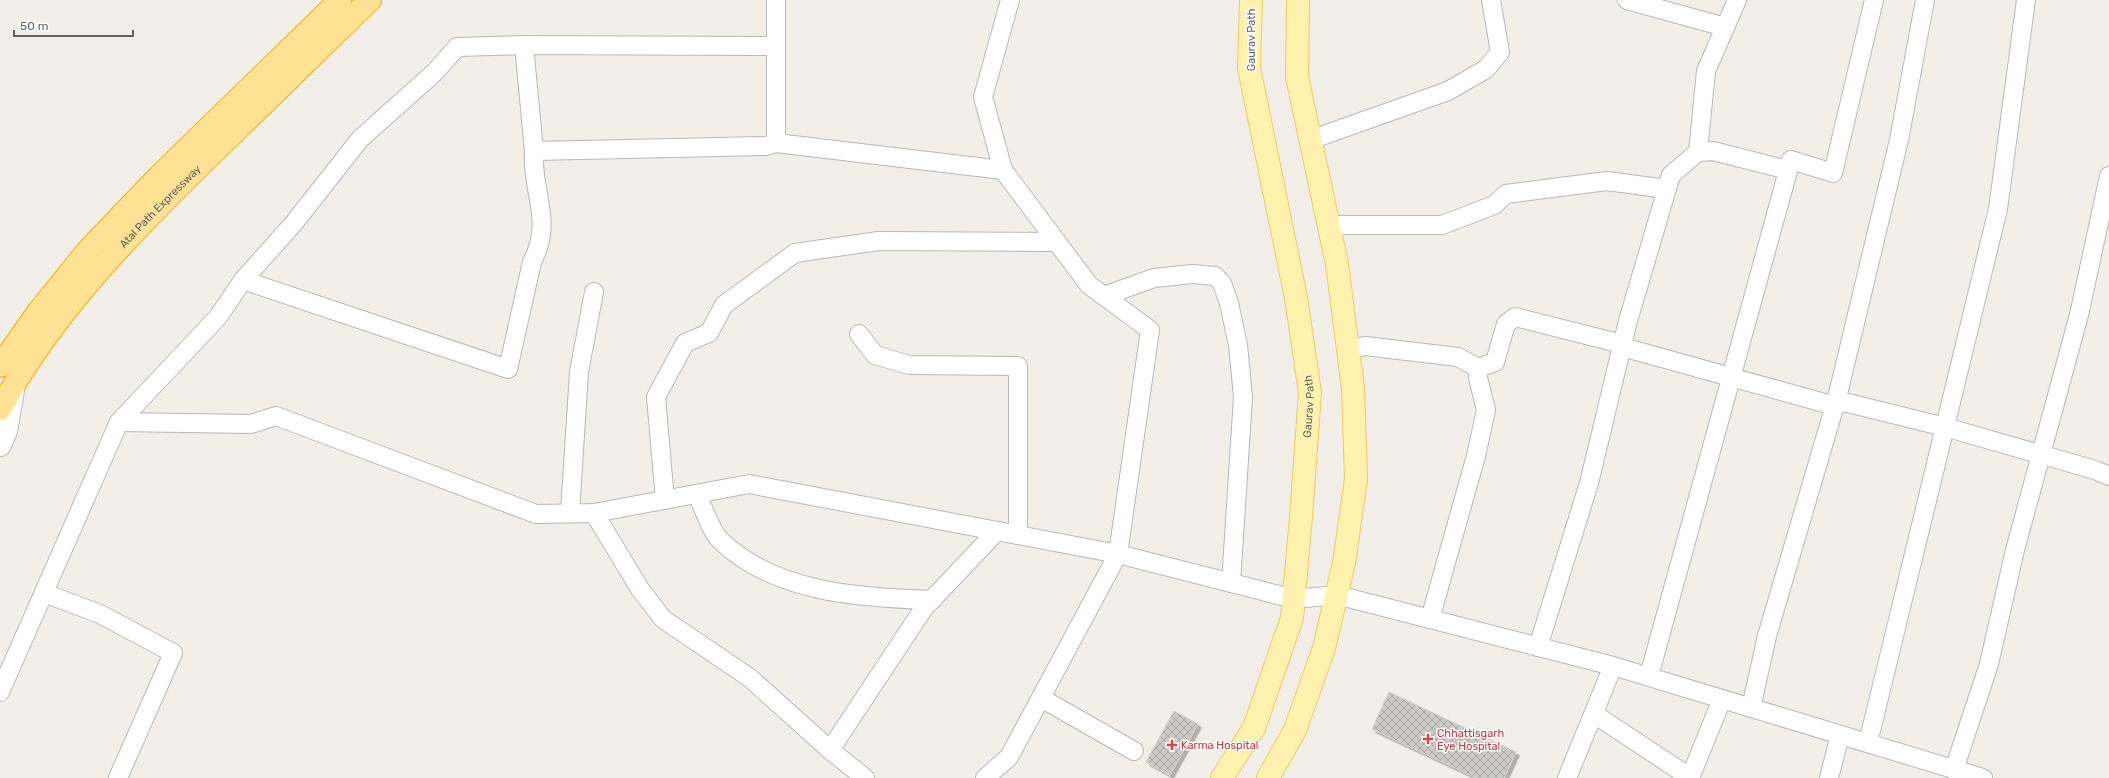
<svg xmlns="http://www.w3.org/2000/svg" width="2109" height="778" font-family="Rubik,sans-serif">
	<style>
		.building { fill: url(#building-cross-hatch); stroke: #d6d1c6; filter: url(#shadow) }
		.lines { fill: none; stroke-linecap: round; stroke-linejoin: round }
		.street-casing { stroke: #b5b8bc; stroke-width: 20 }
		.secondary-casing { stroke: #b6babf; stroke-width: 24 }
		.primary-casing { stroke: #f2c960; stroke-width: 24 }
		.highway-casing { stroke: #f9ab00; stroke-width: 24 }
		.street { stroke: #fff; stroke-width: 18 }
		.secondary { stroke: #fff; stroke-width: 22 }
		.primary { stroke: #fff2af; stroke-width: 22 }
		.highway { stroke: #fde293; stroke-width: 22 }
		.health-dot { fill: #e0444e; stroke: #fff; stroke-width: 1.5 }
		.labels { text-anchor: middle; stroke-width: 3; stroke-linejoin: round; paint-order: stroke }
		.street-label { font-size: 11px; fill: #5f6368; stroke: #fff }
		.health-label { font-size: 11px; fill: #be3a42; stroke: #fff; text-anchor: start }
	</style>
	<defs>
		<pattern id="building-cross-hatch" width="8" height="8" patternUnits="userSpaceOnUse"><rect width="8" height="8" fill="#cccac5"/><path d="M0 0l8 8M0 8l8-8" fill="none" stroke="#a9a8a4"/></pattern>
		<filter id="shadow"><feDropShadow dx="3.5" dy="3.5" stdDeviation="0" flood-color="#0004"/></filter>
	</defs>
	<rect width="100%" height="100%" fill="#f1efe8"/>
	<g class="building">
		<polygon points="1389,692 1516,752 1504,778 1477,778 1372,729"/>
		<polygon points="1174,711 1198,724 1170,775 1146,762"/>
	</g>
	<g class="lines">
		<g class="street-casing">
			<g id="street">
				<polyline points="1627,0 1725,27"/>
				<polyline points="1310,140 1448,91 1486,69 1500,52 1491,0"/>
				<polyline points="776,143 776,0"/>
				<polyline points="534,151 766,146 776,143 1003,170"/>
				<polyline points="1698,152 1706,71 1737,0"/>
				<polyline points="1328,225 1442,225 1494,205 1506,194 1607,181 1667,189"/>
				<path d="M243 280 508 369 532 262C554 220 531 192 534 151L524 45"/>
				<polyline points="1104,296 1154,278 1193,274 1215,276 1222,283 1229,303 1238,345 1243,397 1231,583"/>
				<polyline points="859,334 875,355 909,365 1018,366 1018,535"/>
				<polyline points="1348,350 1365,346 1458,357 1478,368"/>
				<polyline points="119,422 251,424 276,416 536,514 594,513 749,484 1118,554 1294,599 1337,595 1613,666 1983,778"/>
				<path d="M697 494C702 505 712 533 720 540 774 593 861 598 932 600"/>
				<polyline points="665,500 656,397 685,343 709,333 724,305 795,253 879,241 1057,242"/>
				<polyline points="570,513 579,372 594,292"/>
				<polyline points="594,513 640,589 663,619 750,678 830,750 865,778"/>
				<polyline points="44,593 100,614 173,653 118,778"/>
				<polyline points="1430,619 1476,456 1486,410 1478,378 1478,368 1495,362 1506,324 1515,317 1622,344 1626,348 1835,406 1844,402 1945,427 2095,470 2109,476"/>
				<polyline points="1538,647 1589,483 1628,321 1671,175 1698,152 1713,151 1788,170"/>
				<polyline points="1649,676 1791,160 1833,173 1874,0"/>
				<polyline points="0,692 119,422 218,317 243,280 294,223 360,139 435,72 457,47 524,45 776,46"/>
				<polyline points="1041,698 1134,751"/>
				<polyline points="1751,708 1767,636 1837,398 1899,140 1925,0"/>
				<polyline points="1594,714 1691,778"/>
				<polyline points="1868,743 1998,209 2026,0"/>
				<polyline points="830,750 924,608 997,531"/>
				<polyline points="1954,770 1989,664 2015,550 2079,315 2109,176"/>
				<polyline points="985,778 1009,757 1118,554 1150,330 1089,285 1003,170 983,97 1010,0"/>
				<polyline points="1567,778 1613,666"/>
				<polyline points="1690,778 1722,699"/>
				<polyline points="1829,778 1840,735"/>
			</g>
		</g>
		<g class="secondary-casing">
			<polyline id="secondary" points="0,445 6,431 14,385"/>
		</g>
		<g class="primary-casing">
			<g id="primary">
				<path id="s1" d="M1222 778 1254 728 1292 618 1301 517 1310 393 1296 298 1249 68 1251 0"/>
				<polyline points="1268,778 1295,730 1324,648 1344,563 1356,479 1353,388 1337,264 1297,77 1298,0"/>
			</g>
		</g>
		<g class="highway-casing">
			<g id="highway">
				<polyline points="0,366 38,312 89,249 159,176 340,0"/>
				<path id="s2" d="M0 409C54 310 136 228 216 150 268 100 319 50 370 0"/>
			</g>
		</g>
		<use href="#street" class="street"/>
		<use href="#secondary" class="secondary"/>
		<use href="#primary" class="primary"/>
		<use href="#highway" class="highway"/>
	</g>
	<g class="health-dot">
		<path d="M1426 733h4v4h4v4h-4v4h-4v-4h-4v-4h4z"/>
		<path d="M1170 739h4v4h4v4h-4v4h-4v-4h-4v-4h4z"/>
	</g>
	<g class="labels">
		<g class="street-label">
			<text transform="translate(1251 40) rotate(-90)" y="4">Gaurav Path</text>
			<text dy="4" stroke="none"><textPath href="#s2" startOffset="259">Atal Path Expressway</textPath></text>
			<text dy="4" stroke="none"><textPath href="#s1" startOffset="388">Gaurav Path</textPath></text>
		</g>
		<g class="health-label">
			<text x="1437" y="737">Chhattisgarh<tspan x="1437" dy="13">Eye Hospital</tspan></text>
			<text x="1181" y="749">Karma Hospital</text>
		</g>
	</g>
	<path d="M14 30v6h119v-6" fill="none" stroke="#5f6368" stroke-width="2"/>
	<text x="20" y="30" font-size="12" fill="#5f6368" stroke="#ffffff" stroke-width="3" paint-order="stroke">50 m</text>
</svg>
